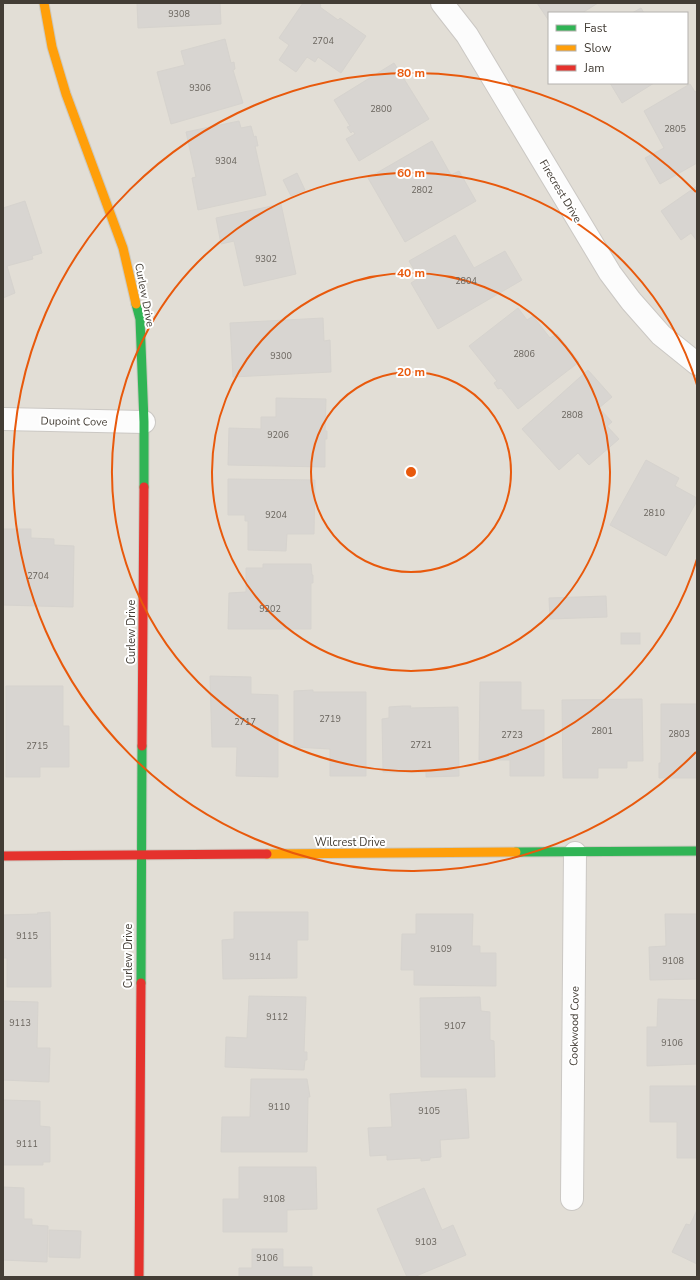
<svg xmlns="http://www.w3.org/2000/svg" width="700" height="1280" font-family="'Nunito Sans',sans-serif">
	<style>
		.residential { fill: #e2ded6; fill-rule: evenodd }
		.building { fill: #d8d5d1; stroke: #d6d3ce }
		.lines { fill: none; stroke-linecap: round; stroke-linejoin: round }
		.street-casing { stroke: #cbc8c4; stroke-width: 24 }
		.fast-casing { stroke: #ccc9c0; stroke-width: 11 }
		.slow-casing { stroke: #ccc9c0; stroke-width: 11 }
		.jam-casing { stroke: #ccc9c0; stroke-width: 11 }
		.street { stroke: #fcfcfc; stroke-width: 22 }
		.fast { stroke: #30b455; stroke-width: 9 }
		.slow { stroke: #ff9f0a; stroke-width: 9 }
		.jam { stroke: #e5322d; stroke-width: 9 }
		.ring { fill: none; stroke: #e8590c; stroke-width: 2 }
		.labels { text-anchor: middle; stroke-width: 4; stroke-linejoin: round; paint-order: stroke }
		.number-label { font-size: 9px; fill: #69645d }
		.street-label { font-size: 11px; fill: #433d35; stroke: #fff }
		.centre { fill: #e8590c; stroke: #fff; stroke-width: 2 }
		.ring-label { font-size: 12px; text-anchor: middle; font-weight: bold; fill: #e8590c; stroke: #fff; stroke-width: 4; stroke-linejoin: round; paint-order: stroke }
	</style>
	<rect width="100%" height="100%" fill="#eeece8"/>
	<path class="residential" d="M3 3H697V1277H3ZM549 13H687V83H549Z"/>
	<g class="building">
		<polygon points="137,3 220,3 221,24 138,28"/>
		<polygon points="303,3 318,3 321,5 320,7 338,20 340,18 366,36 341,73 318,57 315,62 307,57 296,72 279,60 289,45 279,38"/>
		<polygon points="537,3 598,3 582,13 549,13 549,21"/>
		<polygon points="641,8 644,13 632,13"/>
		<polygon points="225,39 231,63 234,62 235,69 233,70 243,103 171,124 157,72 185,65 181,51"/>
		<polygon points="394,63 429,119 359,161 346,139 355,134 353,131 351,133 347,127 350,126 334,100"/>
		<polygon points="610,83 654,83 622,103"/>
		<polygon points="690,84 695,92 697,91 697,163 660,184 645,158 664,148 644,111"/>
		<polygon points="239,121 241,128 251,126 254,137 256,136 258,146 255,146 266,195 198,210 192,178 196,177 186,132"/>
		<polygon points="432,141 451,175 459,171 476,201 405,242 368,178"/>
		<polygon points="297,173 305,190 291,196 283,180"/>
		<polygon points="697,186 697,241 691,233 681,240 661,211"/>
		<polygon points="25,201 42,253 32,256 33,259 7,266 15,293 3,298 3,208"/>
		<polygon points="281,204 296,274 244,286 234,241 221,244 216,218"/>
		<polygon points="455,235 474,268 505,251 522,280 438,329 411,283 419,278 409,261"/>
		<polygon points="518,308 527,320 533,316 550,338 557,334 579,362 518,409 501,388 498,389 494,383 497,381 469,346"/>
		<polygon points="323,318 324,341 330,340 331,372 233,377 230,323"/>
		<polygon points="588,370 612,397 599,408 612,422 607,426 619,439 589,465 578,453 559,470 522,429"/>
		<polygon points="276,398 326,399 325,431 327,431 327,439 325,439 325,467 228,465 229,428 261,429 261,417 276,417"/>
		<polygon points="646,460 679,478 675,486 697,498 697,501 666,556 610,525"/>
		<polygon points="228,479 315,480 314,534 287,534 286,551 248,550 248,521 245,521 245,515 228,515"/>
		<polygon points="3,529 31,529 31,538 54,539 54,545 74,546 73,607 3,605"/>
		<polygon points="263,564 311,564 312,575 313,575 313,583 311,583 311,629 228,629 229,593 246,592 246,568 263,568"/>
		<polygon points="606,596 607,617 550,619 549,598"/>
		<rect x="621" y="633" width="19" height="11"/>
		<polygon points="210,676 251,677 251,694 278,695 278,777 236,776 237,747 212,747"/>
		<polygon points="480,682 521,682 521,710 544,710 544,776 510,776 510,760 479,760"/>
		<polygon points="6,686 63,686 63,726 69,726 69,767 40,767 40,777 6,777"/>
		<polygon points="313,690 313,692 366,692 366,776 330,776 330,749 294,747 294,691"/>
		<polygon points="642,699 643,761 627,761 627,768 598,768 598,778 563,778 562,700"/>
		<polygon points="661,704 697,704 697,778 659,778 659,763 661,763"/>
		<polygon points="403,706 411,706 410,708 458,707 459,776 426,777 426,772 383,772 382,719 389,718 389,707"/>
		<polygon points="50,912 51,987 7,987 7,958 3,958 3,915 38,914 37,913"/>
		<polygon points="234,912 308,912 308,940 297,940 297,978 223,979 222,940 234,939"/>
		<polygon points="416,914 473,914 472,946 480,946 480,953 496,953 496,986 414,985 414,970 401,970 402,934 416,934"/>
		<polygon points="665,914 697,914 697,979 650,980 649,947 666,946"/>
		<polygon points="249,996 306,997 304,1052 307,1052 307,1060 305,1060 304,1070 225,1067 226,1037 247,1038"/>
		<polygon points="480,997 481,1011 490,1012 490,1040 494,1041 495,1077 421,1077 420,998"/>
		<polygon points="658,999 697,1000 697,1064 647,1066 647,1027 657,1027"/>
		<polygon points="3,1001 38,1002 37,1048 50,1048 49,1082 3,1080"/>
		<polygon points="251,1079 307,1079 310,1097 308,1097 307,1152 221,1152 222,1117 250,1117"/>
		<polygon points="650,1086 697,1086 697,1158 677,1158 677,1122 650,1122"/>
		<polygon points="466,1089 469,1138 440,1140 441,1157 430,1158 430,1160 421,1161 421,1158 387,1160 387,1155 370,1156 368,1128 392,1127 390,1094"/>
		<polygon points="3,1100 40,1101 40,1126 50,1127 50,1162 43,1162 43,1165 3,1165"/>
		<polygon points="239,1167 316,1167 317,1209 287,1210 287,1232 223,1232 223,1199 239,1199"/>
		<polygon points="3,1187 24,1188 24,1219 32,1219 32,1225 48,1226 47,1262 3,1260"/>
		<polygon points="424,1188 442,1230 453,1225 466,1255 414,1277 407,1277 377,1209"/>
		<polygon points="697,1210 697,1264 672,1252 686,1224 690,1225"/>
		<polygon points="49,1230 81,1231 80,1258 49,1257"/>
		<polygon points="252,1249 283,1249 283,1267 312,1267 312,1277 239,1277 239,1268 252,1268"/>
	</g>
	<g class="lines">
		<g class="street-casing">
			<g id="street">
				<polyline points="442,3 467,35 610,273 631,301 661,335 697,364"/>
				<polyline points="3,419 144,422"/>
				<polyline points="572,1199 575,853"/>
			</g>
		</g>
		<g class="fast-casing">
			<g id="fast">
				<polyline points="136,304 140,319 144,422 144,487"/>
				<polyline points="516,852 697,851"/>
				<polyline points="141,983 142,746"/>
			</g>
		</g>
		<g class="slow-casing">
			<g id="slow">
				<polyline points="44,3 52,47 66,94 123,248 136,304"/>
				<polyline points="267,854 516,852"/>
			</g>
		</g>
		<g class="jam-casing">
			<g id="jam">
				<polyline points="142,746 144,487"/>
				<polyline points="3,856 267,854"/>
				<polyline points="139,1277 141,983"/>
			</g>
		</g>
		<use href="#street" class="street"/>
		<use href="#fast" class="fast"/>
		<use href="#slow" class="slow"/>
		<use href="#jam" class="jam"/>
	</g>
	<g class="ring">
		<circle cx="411" cy="472" r="100"/>
		<circle cx="411" cy="472" r="199"/>
		<path d="M697 559A299 299 0 1 1 697 385"/>
		<path d="M696 752A399 399 0 1 1 696 192"/>
	</g>
	<g class="labels">
		<g class="number-label">
			<text x="179" y="17">9308</text>
			<text x="323" y="44">2704</text>
			<text x="200" y="91">9306</text>
			<text x="381" y="112">2800</text>
			<text x="675" y="132">2805</text>
			<text x="226" y="164">9304</text>
			<text x="422" y="193">2802</text>
			<text x="266" y="262">9302</text>
			<text x="466" y="284">2804</text>
			<text x="524" y="357">2806</text>
			<text x="281" y="359">9300</text>
			<text x="572" y="418">2808</text>
			<text x="278" y="438">9206</text>
			<text x="654" y="516">2810</text>
			<text x="276" y="518">9204</text>
			<text x="38" y="579">2704</text>
			<text x="270" y="612">9202</text>
			<text x="330" y="722">2719</text>
			<text x="245" y="725">2717</text>
			<text x="602" y="734">2801</text>
			<text x="679" y="737">2803</text>
			<text x="512" y="738">2723</text>
			<text x="421" y="748">2721</text>
			<text x="37" y="749">2715</text>
			<text x="27" y="939">9115</text>
			<text x="441" y="952">9109</text>
			<text x="260" y="960">9114</text>
			<text x="673" y="964">9108</text>
			<text x="277" y="1020">9112</text>
			<text x="20" y="1026">9113</text>
			<text x="455" y="1029">9107</text>
			<text x="672" y="1046">9106</text>
			<text x="279" y="1110">9110</text>
			<text x="429" y="1114">9105</text>
			<text x="27" y="1147">9111</text>
			<text x="274" y="1202">9108</text>
			<text x="426" y="1245">9103</text>
			<text x="267" y="1261">9106</text>
		</g>
		<g class="street-label">
			<text transform="translate(561 191) rotate(59)" y="4">Firecrest Drive</text>
			<text transform="translate(145 295) rotate(79)" y="4">Curlew Drive</text>
			<text transform="translate(74 421) rotate(1)" y="4">Dupoint Cove</text>
			<text transform="translate(131 632) rotate(-90)" y="4">Curlew Drive</text>
			<text x="350" y="846">Wilcrest Drive</text>
			<text transform="translate(128 956) rotate(-90)" y="4">Curlew Drive</text>
			<text transform="translate(574 1026) rotate(-89)" y="4">Cookwood Cove</text>
		</g>
	</g>
	<circle cx="411" cy="472" r="6" class="centre"/>
	<g class="ring-label">
		<text x="411" y="77">80 m</text>
		<text x="411" y="177">60 m</text>
		<text x="411" y="277">40 m</text>
		<text x="411" y="376">20 m</text>
	</g>
	<rect width="700" height="1280" fill="none" stroke="#433d35" stroke-width="8"/>
	<rect x="548" y="12" width="140" height="72" fill="#ffffff" stroke="#b4b1ae"/>
	<rect x="556" y="25" width="20" height="6" fill="#30b455" stroke="#b4b1ae"/>
	<text x="584" y="32" font-size="12" fill="#433d35">Fast</text>
	<rect x="556" y="45" width="20" height="6" fill="#ff9f0a" stroke="#b4b1ae"/>
	<text x="584" y="52" font-size="12" fill="#433d35">Slow</text>
	<rect x="556" y="65" width="20" height="6" fill="#e5322d" stroke="#b4b1ae"/>
	<text x="584" y="72" font-size="12" fill="#433d35">Jam</text>
</svg>
